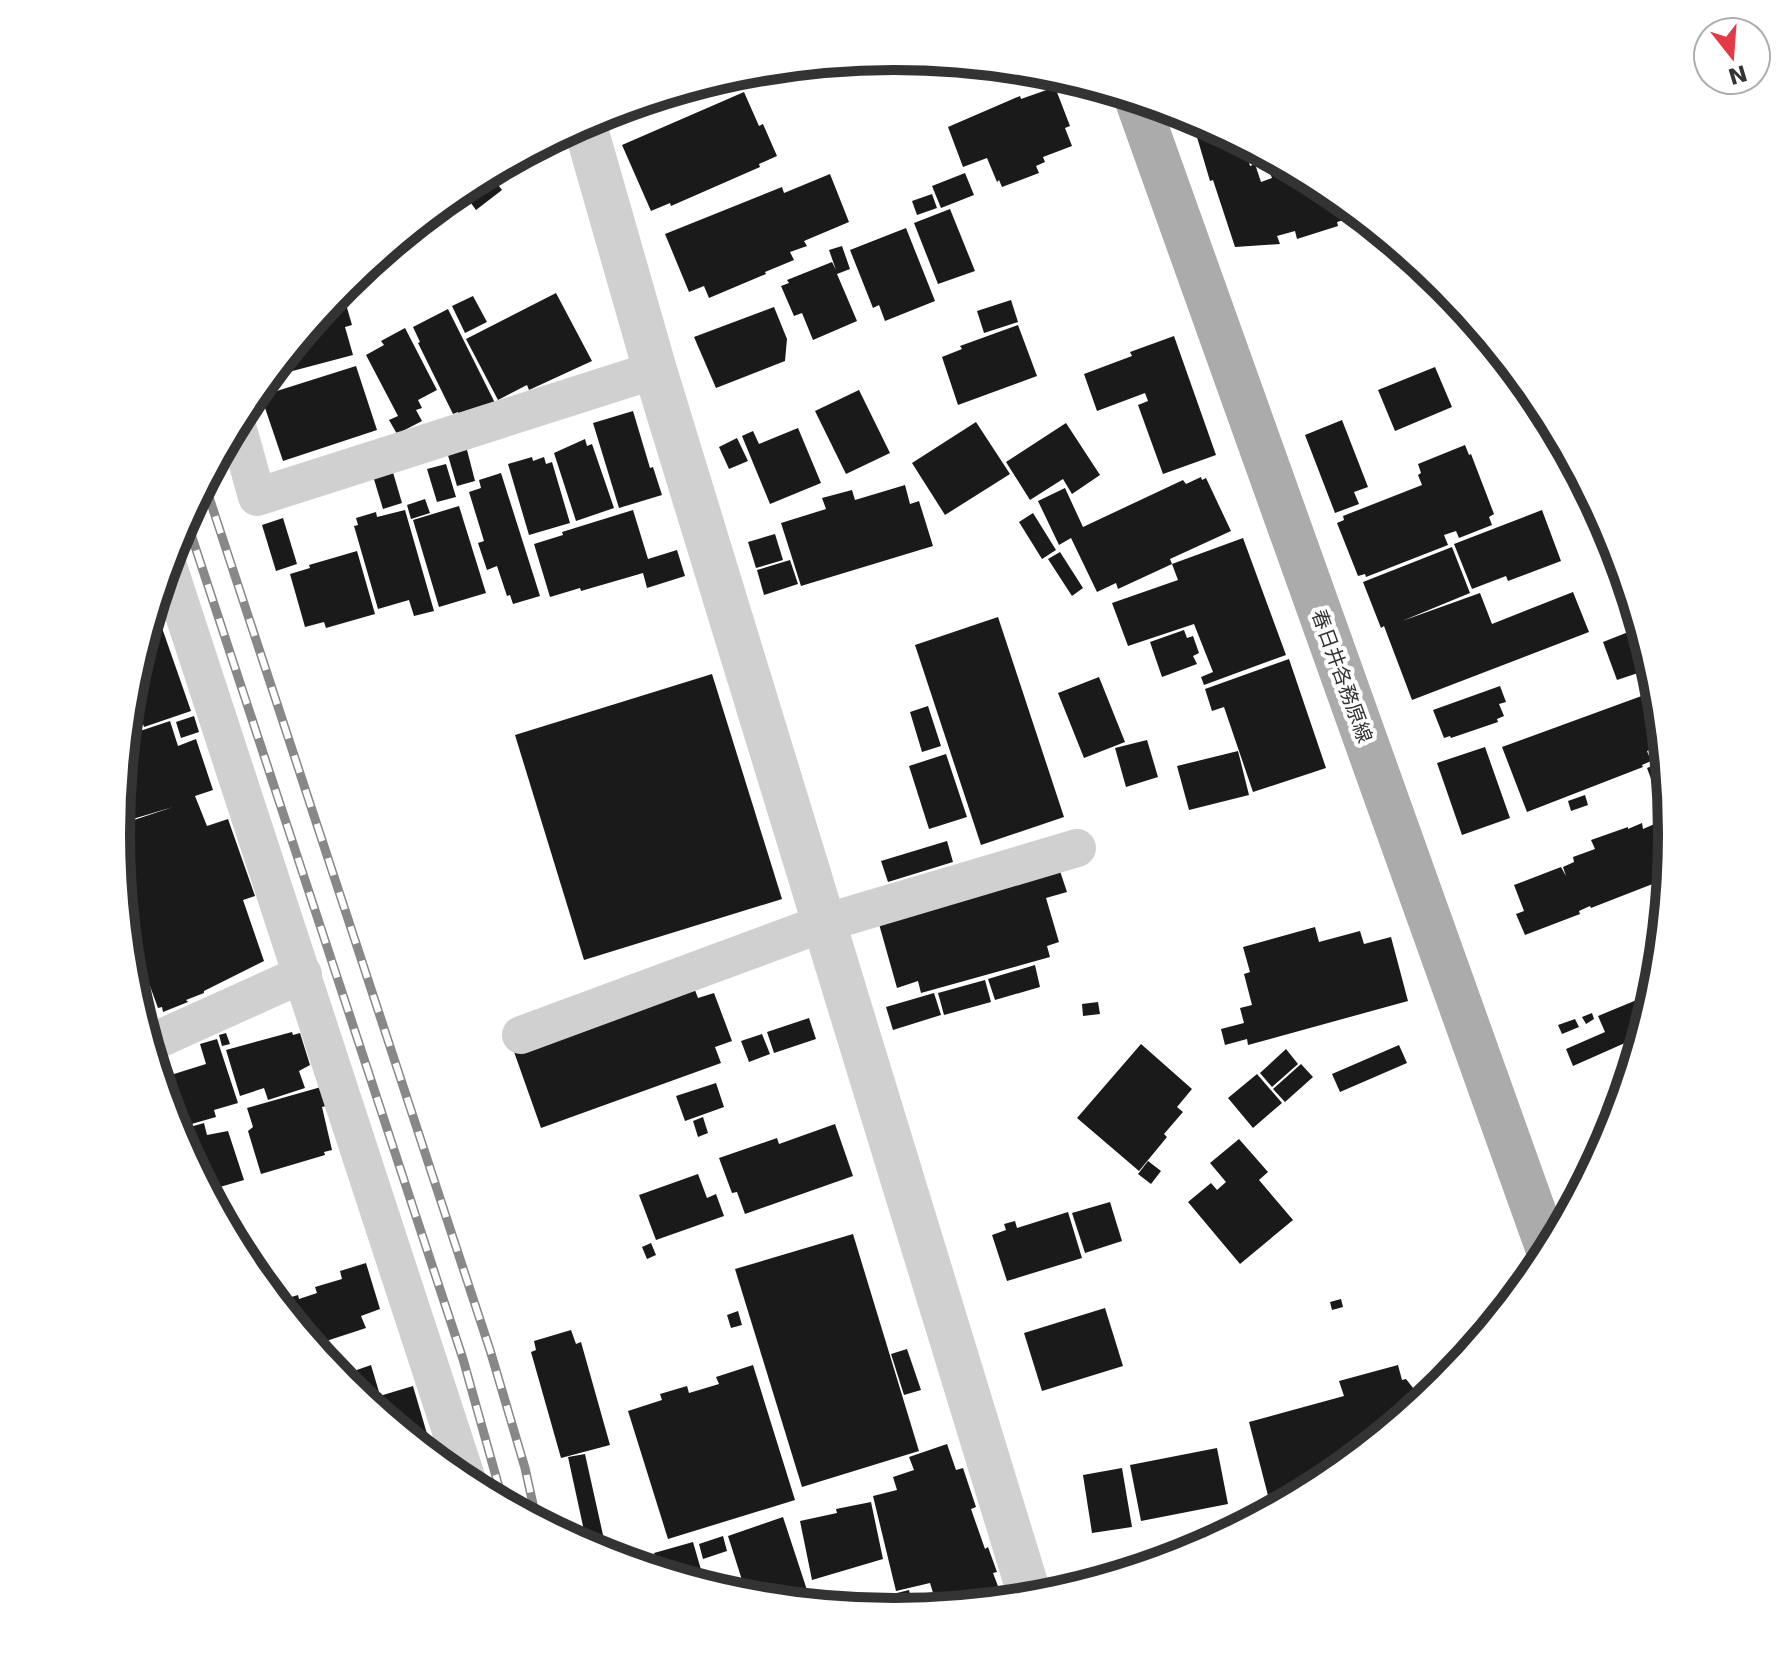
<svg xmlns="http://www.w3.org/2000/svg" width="1788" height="1669" font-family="'DejaVu Sans','Noto Sans JP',sans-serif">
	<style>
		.building { fill: #1a1a1a }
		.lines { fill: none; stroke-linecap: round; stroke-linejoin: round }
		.minor { stroke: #d0d0d0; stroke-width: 38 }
		.tertiary { stroke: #d0d0d0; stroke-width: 44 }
		.primary { stroke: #ababab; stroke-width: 44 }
		.rail-casing { stroke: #888; stroke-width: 9 }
		.rail { stroke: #fff; stroke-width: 6; stroke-dasharray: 18; stroke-linecap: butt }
		.labels { text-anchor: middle; stroke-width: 8; stroke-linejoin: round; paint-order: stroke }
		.street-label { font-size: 20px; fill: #333; stroke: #fff }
		.rim { fill: none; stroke: #333; stroke-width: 10 }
	</style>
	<rect width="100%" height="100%" fill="#fff"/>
	<g class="building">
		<polygon points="894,56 911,58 888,65 886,57"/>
		<polygon points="1055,87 1070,126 1065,128 1072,146 1043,157 1045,162 1036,166 1039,173 1002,187 999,180 997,182 987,158 963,167 948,127 1020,96 1021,99"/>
		<polygon points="744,92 759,126 763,124 777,156 759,164 760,167 671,206 670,203 651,211 622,145"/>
		<polygon points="1207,123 1258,150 1247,154 1250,166 1255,164 1261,182 1272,178 1270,173 1289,167 1327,187 1361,215 1337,222 1338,226 1297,239 1295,231 1277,236 1280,244 1235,247 1213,180 1210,181 1194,127"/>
		<polygon points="556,137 560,142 514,174 506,163"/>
		<polygon points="489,173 502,190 476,210 460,188"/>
		<polygon points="965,173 974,195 941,208 932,186"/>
		<polygon points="830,174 849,222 804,241 807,246 790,252 794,260 765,272 766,274 709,298 704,286 689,292 665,234 782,187 784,193"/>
		<polygon points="932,194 937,208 917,215 912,201"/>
		<polygon points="950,209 975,271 938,284 914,223"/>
		<polygon points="906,228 935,301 885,321 879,305 873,308 850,250"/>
		<polygon points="842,246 850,269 837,274 857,321 813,340 802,313 794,316 781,286 789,283 787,280 832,262 836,270 829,250"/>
		<polygon points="341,287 352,325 345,327 353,355 266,378"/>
		<polygon points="556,293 592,361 529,390 527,385 498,400 466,339"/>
		<polygon points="473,296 487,322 465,333 452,306"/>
		<polygon points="1011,300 1018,322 984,333 977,311"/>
		<polygon points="774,307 787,339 785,361 716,388 694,337"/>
		<polygon points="448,309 495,403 459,415 458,412 453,414 418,343 420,342 413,327"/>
		<polygon points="1018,325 1037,376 958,405 942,357 962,349 960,346"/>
		<polygon points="405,328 437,390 418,400 422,408 416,410 422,421 397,434 389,420 398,416 366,355 384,345 381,341"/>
		<polygon points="1174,336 1216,455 1163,474 1138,405 1148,401 1145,393 1097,411 1084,374 1132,356 1130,352"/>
		<polygon points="356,366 377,430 283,461 261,396"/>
		<polygon points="1435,367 1452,407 1395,431 1378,390"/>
		<polygon points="859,390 890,453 846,474 815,411"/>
		<polygon points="633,411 650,468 653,467 662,495 619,508 593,423"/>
		<polygon points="1342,420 1368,487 1354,492 1359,504 1335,513 1305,435"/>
		<polygon points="976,422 1010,474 945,515 912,463"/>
		<polygon points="1066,423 1100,475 1072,494 1063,479 1030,500 1006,462"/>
		<polygon points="798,428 821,483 770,504 742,436 753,431 759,444"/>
		<polygon points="737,438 748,461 729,469 719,447"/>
		<polygon points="585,439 587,446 592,444 614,508 576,521 554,453"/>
		<polygon points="1465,445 1469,455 1471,454 1494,514 1489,517 1492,525 1459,538 1456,531 1444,535 1448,545 1366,577 1365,574 1358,576 1337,523 1344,520 1343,516 1422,485 1418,475 1421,473 1418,464"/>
		<polygon points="466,446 475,481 457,486 447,452"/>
		<polygon points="532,457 533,461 544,457 546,464 552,462 570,523 529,535 508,464"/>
		<polygon points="446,464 456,497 437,502 427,469"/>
		<polygon points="392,469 402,503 383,509 373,476"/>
		<polygon points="501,473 540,596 513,604 510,595 507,596 497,566 487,570 478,543 484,541 469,492 481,488 479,480"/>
		<polygon points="1201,477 1202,480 1206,478 1231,531 1170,559 1172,564 1118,589 1116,583 1097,592 1071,538 1059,545 1038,501 1065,488 1083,527 1183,480 1186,484"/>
		<polygon points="905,485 910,504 919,501 933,546 801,586 781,523 826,509 822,498 852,490 855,500"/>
		<polygon points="425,499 430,513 411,519 407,505"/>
		<polygon points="459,506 486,593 439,607 413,520"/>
		<polygon points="405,510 434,611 414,616 409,600 378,609 354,526 358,525 356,518 376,512 377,517"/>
		<polygon points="633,510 648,559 677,550 685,576 647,588 643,573 581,591 580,588 550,597 534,544 563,535 562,532"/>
		<polygon points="1542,510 1561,561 1508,581 1506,576 1472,589 1454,544"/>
		<polygon points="1033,513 1056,550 1042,559 1019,522"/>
		<polygon points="283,518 297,564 276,571 262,525"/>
		<polygon points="775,534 783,560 756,568 748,542"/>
		<polygon points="1243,538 1286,655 1204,685 1201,677 1213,672 1194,624 1128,646 1112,603 1178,580 1172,564"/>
		<polygon points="1452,547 1470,593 1402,621 1480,593 1492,624 1573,592 1589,632 1412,700 1384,626 1381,628 1363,582"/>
		<polygon points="357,551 375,614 326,628 324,622 305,627 290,574 310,568 309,565"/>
		<polygon points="1060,552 1083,588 1072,596 1048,559"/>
		<polygon points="790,560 798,584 764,595 757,570"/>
		<polygon points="154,605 191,711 144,727 130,686"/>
		<polygon points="998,617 1064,817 981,845 915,645"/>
		<polygon points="1641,627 1653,668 1617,680 1603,642"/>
		<polygon points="1184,630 1187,638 1193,636 1199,653 1193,656 1197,664 1162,677 1150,642"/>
		<polygon points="1289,659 1326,768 1253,792 1224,707 1212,711 1205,689"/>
		<polygon points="712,674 782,899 584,960 515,735"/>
		<polygon points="1099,677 1125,742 1084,758 1058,693"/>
		<polygon points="1500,686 1506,702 1499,704 1504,716 1497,719 1498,722 1451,738 1450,736 1444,738 1433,710"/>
		<polygon points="1658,690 1664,745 1647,751 1651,761 1642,765 1643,767 1527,812 1502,747"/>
		<polygon points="928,706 941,746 922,752 910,712"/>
		<polygon points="194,716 199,732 181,738 176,722"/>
		<polygon points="170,721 178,746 196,739 213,790 195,796 207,826 228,819 255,896 243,900 264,961 204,991 204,993 186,1000 188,1002 163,1012 162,1007 158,1008 135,945 127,947 116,834 116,826 173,807 116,824 125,736"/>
		<polygon points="1147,740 1158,777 1126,787 1115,748"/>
		<polygon points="1485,747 1510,818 1462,835 1437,763"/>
		<polygon points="1238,751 1249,795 1189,810 1177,766"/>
		<polygon points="946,754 967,817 929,829 909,766"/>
		<polygon points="1665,761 1672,835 1668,878 1591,908 1590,906 1579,911 1580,914 1525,935 1516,914 1524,911 1514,885 1561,867 1566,876 1563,867 1574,862 1573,857 1595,849 1591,840 1628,827 1628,829 1642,823 1643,829 1666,819 1647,768"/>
		<polygon points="1585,795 1588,805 1571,811 1568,801"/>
		<polygon points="947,841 953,862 888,882 881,861"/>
		<polygon points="1060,871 1067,892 1046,898 1059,942 1047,946 1050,957 921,993 918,981 897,988 879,924"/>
		<polygon points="1315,927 1319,942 1360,931 1364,944 1391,937 1408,1001 1248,1045 1247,1039 1225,1045 1221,1029 1244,1023 1240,1008 1252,1005 1244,974 1250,972 1243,947"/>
		<polygon points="1035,965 1040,987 995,1000 988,979"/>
		<polygon points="985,980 991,1002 944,1015 938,993"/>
		<polygon points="693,985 698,998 714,993 732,1041 715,1047 721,1063 541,1128 513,1049"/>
		<polygon points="1656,992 1643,1035 1573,1066 1566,1049 1605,1032 1598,1016"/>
		<polygon points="934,993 941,1015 893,1030 886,1007"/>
		<polygon points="1098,1002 1100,1014 1083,1016 1082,1004"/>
		<polygon points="1592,1013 1594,1019 1586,1024 1582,1017"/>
		<polygon points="809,1018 816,1039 774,1053 767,1032"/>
		<polygon points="1575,1019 1579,1027 1562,1034 1558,1025"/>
		<polygon points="292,1032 293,1035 300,1033 310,1065 299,1071 305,1088 268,1100 264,1088 240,1096 226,1050"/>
		<polygon points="226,1033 230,1044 222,1046 219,1035"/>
		<polygon points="762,1034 770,1054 749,1062 741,1041"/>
		<polygon points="217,1039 238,1103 214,1110 216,1117 174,1129 158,1079 206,1064 200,1044"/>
		<polygon points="1141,1044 1192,1089 1177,1107 1183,1112 1164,1134 1167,1137 1139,1171 1077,1118"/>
		<polygon points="1399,1045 1407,1063 1340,1092 1332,1074"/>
		<polygon points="1286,1049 1298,1064 1272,1087 1260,1073"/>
		<polygon points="1301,1064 1313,1077 1285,1102 1273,1089"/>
		<polygon points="1257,1074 1282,1103 1253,1128 1228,1098"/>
		<polygon points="716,1083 724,1107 685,1121 676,1096"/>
		<polygon points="321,1087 326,1106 322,1107 332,1150 324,1152 325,1155 261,1174 248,1131 253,1127 247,1108"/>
		<polygon points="703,1117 708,1133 698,1137 693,1121"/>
		<polygon points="204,1123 207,1135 228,1131 244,1180 206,1191 183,1147 188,1145 183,1129"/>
		<polygon points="835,1124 853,1176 745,1214 737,1192 732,1193 719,1158 777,1138 779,1144"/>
		<polygon points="1239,1139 1268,1172 1259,1180 1293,1220 1240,1264 1188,1202 1211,1183 1217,1190 1226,1182 1210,1163"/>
		<polygon points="1148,1161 1161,1171 1151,1184 1138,1174"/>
		<polygon points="698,1174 707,1198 716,1194 724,1216 656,1240 639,1195"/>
		<polygon points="1110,1202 1122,1241 1085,1253 1072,1213"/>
		<polygon points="1068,1212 1082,1258 1007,1281 992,1235 1006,1230 1004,1224 1015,1221 1017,1228"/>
		<polygon points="853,1234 919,1451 802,1487 735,1269"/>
		<polygon points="651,1243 656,1255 647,1259 642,1247"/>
		<polygon points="366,1263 380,1309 361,1316 366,1328 311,1346 275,1302 298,1295 299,1299 317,1293 315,1287 342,1279 340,1271"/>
		<polygon points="1341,1299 1343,1307 1332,1310 1330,1302"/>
		<polygon points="1105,1308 1123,1366 1042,1391 1024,1333"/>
		<polygon points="738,1311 742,1325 731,1328 727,1315"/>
		<polygon points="571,1330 576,1344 581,1342 610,1445 561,1458 531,1352 536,1350 534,1341"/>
		<polygon points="907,1349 921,1390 904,1395 891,1354"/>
		<polygon points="371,1365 379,1392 360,1398 337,1377"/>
		<polygon points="753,1365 795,1500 668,1539 628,1411 662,1400 660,1394 687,1386 689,1393 719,1384 716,1377"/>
		<polygon points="1398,1365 1402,1380 1406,1379 1424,1402 1326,1482 1272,1511 1249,1422 1344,1396 1339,1381"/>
		<polygon points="413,1386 430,1444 420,1447 363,1401"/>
		<polygon points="947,1444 956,1470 963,1468 976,1507 971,1509 985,1549 988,1547 997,1572 993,1573 1004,1602 938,1609 930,1583 896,1591 873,1496 897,1490 893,1477 914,1470 909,1457"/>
		<polygon points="1217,1448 1228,1504 1141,1521 1130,1465"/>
		<polygon points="585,1454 605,1544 618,1541 622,1562 588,1549 568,1457"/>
		<polygon points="1122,1468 1132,1527 1092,1533 1083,1475"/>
		<polygon points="871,1502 883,1559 812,1580 800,1521 837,1513 836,1509"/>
		<polygon points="783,1517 807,1590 773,1601 748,1599 728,1536"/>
		<polygon points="723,1536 727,1551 703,1559 699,1544"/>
		<polygon points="693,1542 706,1587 660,1573 654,1553"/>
		<polygon points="1184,1554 1185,1556 1125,1574 1123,1566"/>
		<polygon points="909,1590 912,1602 934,1597 937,1609 893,1613 889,1595"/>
		<polygon points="815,1593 818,1606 787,1602 786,1599"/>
		<polygon points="877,1598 880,1612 838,1607"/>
	</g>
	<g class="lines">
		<g class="minor">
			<polyline points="236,422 257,497 655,370"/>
			<polyline points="167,563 469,1486"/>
			<polyline points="521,1035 824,923 1077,848"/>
			<polyline points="148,1044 303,974"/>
		</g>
		<polyline class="tertiary" points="584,122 655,370 1031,1600"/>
		<polyline class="primary" points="1136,98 1549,1253"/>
		<g class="rail-casing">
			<g id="rail">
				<polyline points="204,482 490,1350 525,1468 537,1522"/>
				<polyline points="185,516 463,1359 504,1505"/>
			</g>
		</g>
		<use href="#rail" class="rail"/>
	</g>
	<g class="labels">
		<g class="street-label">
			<text transform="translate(1342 676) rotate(70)" y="7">春日井各務原線</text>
		</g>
	</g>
	<path d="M0 0H1788V1669H0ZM130 834a764 764 0 1 1 1528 0a764 764 0 1 1-1528 0Z" fill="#fff" fill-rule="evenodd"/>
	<path class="rim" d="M130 834a764 764 0 1 1 1528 0a764 764 0 1 1-1528 0Z"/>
	<g transform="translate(1732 56) rotate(163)"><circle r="38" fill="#ffffff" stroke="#adadad" stroke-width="2"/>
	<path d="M0-6L14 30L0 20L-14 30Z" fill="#e63946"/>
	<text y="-12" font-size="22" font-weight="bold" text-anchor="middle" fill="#333333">N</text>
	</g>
</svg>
